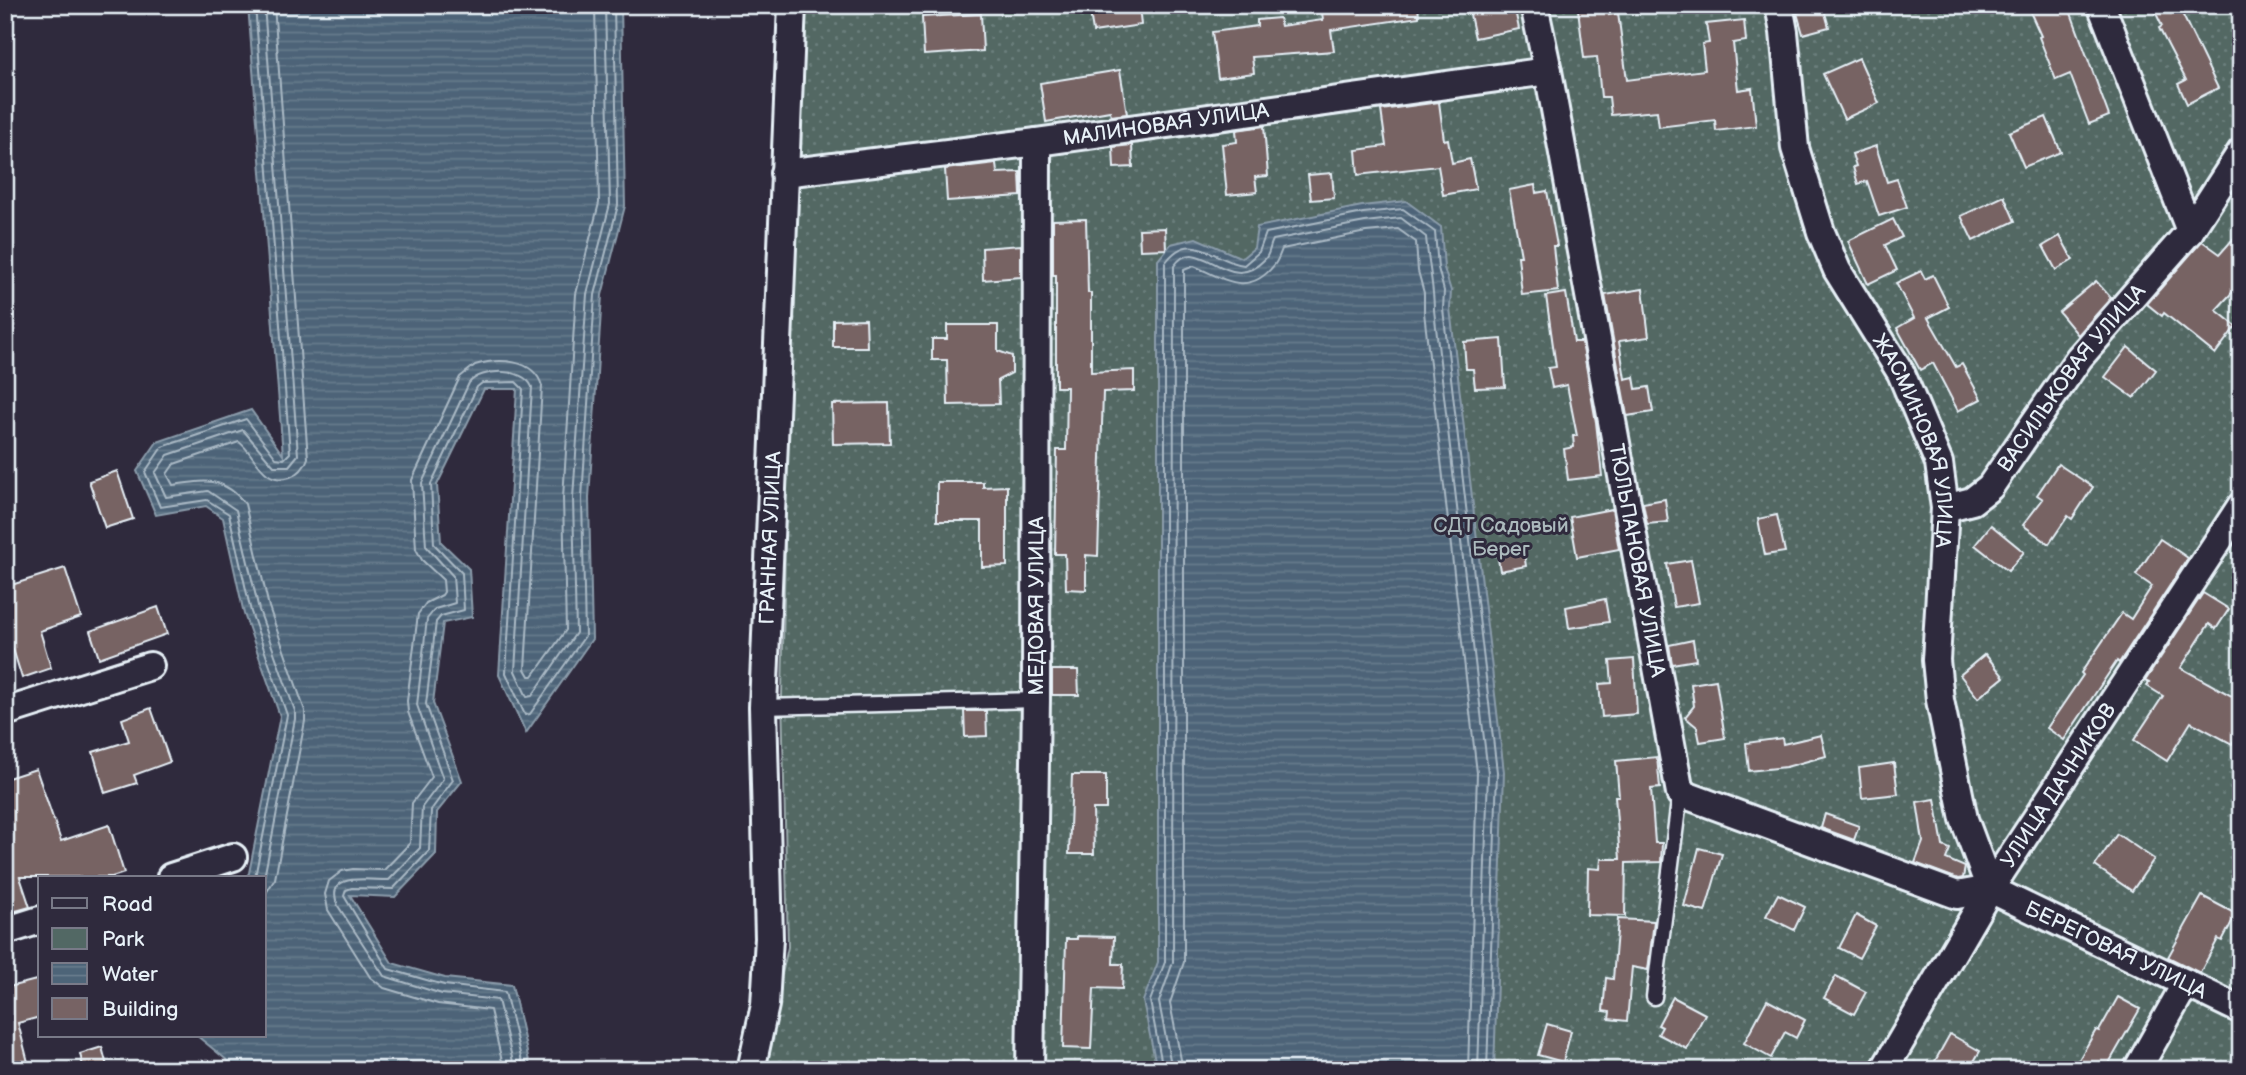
<svg xmlns="http://www.w3.org/2000/svg" width="2246" height="1075" font-family="'Balsamiq Sans',sans-serif">
	<style>
		.green { fill: url(#green-dots); stroke: #9dacae; stroke-width: 2 }
		.water { fill: url(#water-rules); stroke: #8b9cab; stroke-width: 2 }
		.lines { fill: none; stroke-linecap: round; stroke-linejoin: round }
		.shore { stroke: #aab9c5; stroke-width: 2 }
		.building { fill: #776364; stroke: #e8f1f8; stroke-width: 2 }
		.lane-casing { stroke: #e8f1f8; stroke-width: 19 }
		.street-casing { stroke: #e8f1f8; stroke-width: 32 }
		.lane { stroke: #2f2a3d; stroke-width: 14 }
		.street { stroke: #2f2a3d; stroke-width: 26 }
		.labels { text-anchor: middle; stroke-width: 6; stroke-linejoin: round; paint-order: stroke }
		.street-label { font-size: 21px; fill: #e8f1f8; stroke: #2f2a3d }
		.park-label { font-size: 21px; fill: #acbabd; stroke: #2f2a3d }
	</style>
	<defs>
		<pattern id="green-dots" width="8" height="8" patternUnits="userSpaceOnUse" patternTransform="scale(1.75)"><rect width="8" height="8" fill="#526864"/><path d="M2 2h.1M6 6h.1" fill="none" stroke="#6b7e7b" stroke-width="1.8" stroke-linecap="round"/></pattern>
		<pattern id="water-rules" width="6" height="5" patternUnits="userSpaceOnUse" patternTransform="scale(1.75)"><rect width="6" height="5" fill="#4d6478"/><path d="M0 2.5h6" fill="none" stroke="#677b8c"/></pattern>
	</defs>
	<rect width="100%" height="100%" fill="#2f2a3d"/>
	<filter id="ink" filterUnits="userSpaceOnUse"><feTurbulence type="fractalNoise" baseFrequency=".0143" numOctaves="2"/><feDisplacementMap in="SourceGraphic" scale="14" xChannelSelector="R" yChannelSelector="G"/><feConvolveMatrix kernelMatrix="1 2 1 2 8 2 1 2 1" color-interpolation-filters="sRGB"/></filter>
	<g filter="url(#ink)">
		<polygon class="green" points="802,5 2241,5 2241,1070 761,1070 788,947 782,696 792,190"/>
		<g class="water">
			<polygon points="248,5 621,5 625,206 602,295 589,498 592,639 526,733 499,675 517,389 484,389 437,485 441,542 469,569 472,617 443,623 433,703 462,781 437,812 436,854 395,897 350,895 392,963 445,978 512,985 531,1070 239,1070 196,1035 264,1035 264,877 246,877 249,873 280,716 244,614 223,518 206,506 156,515 137,471 157,442 251,410 283,455"/>
			<polygon points="1406,201 1441,227 1444,268 1451,291 1450,308 1504,772 1494,1070 1157,1070 1143,1001 1158,962 1158,260 1171,244 1196,238 1242,258 1254,248 1257,227 1362,206"/>
		</g>
		<g class="lines">
			<g class="shore">
				<polyline points="255,5 290,453 284,459 276,458 246,419 162,447 145,472 160,507 207,500 229,514 251,612 287,715 255,877"/>
				<polyline points="264,5 298,455 289,466 274,466 243,430 168,455 155,473 166,497 208,491 236,510 259,610 295,711 295,719 264,878"/>
				<path d="M264 896 275 879 305 721V711L269 607 245 504C223 475 204 481 173 485L167 474 174 464 239 442C256 454 262 486 290 477 299 474 305 467 308 458L274 5"/>
				<path d="M504 1070 490 1010 438 1004 384 988 370 977 328 910 325 894 329 881 342 871 353 869 384 870 410 843 412 803 432 777 408 712 407 701 418 614 426 603 442 595 444 592 443 580 422 560 416 549 412 480 460 377 475 365C498 358 534 358 542 386L525 669 529 676H533L566 630 563 498 576 294 599 203 595 5"/>
				<path d="M515 1070 498 1000 442 994 384 976 338 906C323 870 371 881 389 880L420 848 422 807 443 779 417 705 427 619 435 609 455 603 453 576 426 546 422 483 469 383C481 368 524 367 532 387L515 671 527 697 532 696 576 633 573 498 587 294 610 204 605 5"/>
				<polyline points="524,1070 505,992 444,985 388,969 344,896 346,890 352,888 393,889 429,851 431,810 453,780 426,704 436,622 441,616 464,610 462,573 434,544 431,484 477,387 482,383 516,382 523,389 506,673 525,715 530,714 585,636 582,498 595,295 618,205 614,5"/>
				<path d="M1163 1070 1150 1001 1165 962V263C1192 226 1213 262 1244 265L1259 252 1266 233 1363 213 1403 209 1435 232 1438 268 1444 291 1443 309 1497 772 1487 1070"/>
				<path d="M1172 1070 1159 1002 1173 962 1174 266C1200 230 1227 298 1264 260 1270 255 1269 247 1273 240L1365 222 1401 218 1426 237C1428 262 1434 286 1434 310L1488 773 1478 1070"/>
				<path d="M1183 1070 1170 1003 1184 962V270L1194 266C1224 279 1249 298 1275 264 1278 260 1280 254 1282 249L1366 232 1398 229 1416 242 1418 271 1424 293V312L1477 773 1468 1070"/>
			</g>
		</g>
		<g class="building">
			<polygon points="1089,5 1139,5 1141,25 1093,32"/>
			<polygon points="1321,5 1418,5 1419,17 1331,30 1334,51 1252,57 1254,73 1218,78 1212,32 1257,26 1257,20 1279,18 1281,26 1323,20"/>
			<polygon points="1468,5 1514,5 1519,29 1475,38"/>
			<polygon points="1608,5 1609,15 1618,13 1627,80 1705,70 1702,44 1709,43 1706,24 1744,20 1746,41 1733,43 1738,90 1752,88 1756,126 1716,131 1715,120 1659,127 1657,111 1611,115 1609,97 1601,97 1597,57 1584,58 1578,9"/>
			<polygon points="2027,5 2068,5 2109,116 2089,124 2070,74 2056,80 2039,37 2041,36"/>
			<polygon points="2152,5 2178,5 2218,88 2187,104 2178,84 2186,80 2159,28 2162,26"/>
			<polygon points="1823,6 1829,27 1803,34 1797,13"/>
			<polygon points="981,14 983,51 924,55 922,17"/>
			<polygon points="1859,58 1879,103 1844,119 1823,74"/>
			<polygon points="1120,70 1127,114 1111,116 1110,111 1046,122 1040,83"/>
			<polygon points="1439,102 1444,140 1448,139 1452,163 1470,159 1476,189 1443,195 1438,166 1358,175 1356,150 1386,146 1381,110"/>
			<polygon points="2046,117 2061,152 2024,167 2009,132"/>
			<polygon points="1264,126 1268,176 1255,177 1257,192 1227,195 1222,144 1237,142 1236,130"/>
			<polygon points="1132,145 1133,167 1114,168 1113,147"/>
			<polygon points="1876,146 1887,182 1897,179 1907,207 1879,216 1867,181 1858,184 1853,167 1856,166 1852,154"/>
			<polygon points="996,163 997,173 1020,172 1021,196 947,201 945,169"/>
			<polygon points="1332,173 1334,198 1311,200 1308,175"/>
			<polygon points="1535,185 1536,193 1547,191 1557,246 1553,246 1558,291 1522,295 1518,256 1521,256 1509,190"/>
			<polygon points="2004,196 2015,221 1973,241 1961,216"/>
			<polygon points="1086,219 1088,293 1091,293 1091,372 1134,370 1134,391 1103,392 1098,556 1086,555 1086,590 1066,589 1065,554 1055,554 1057,450 1066,450 1067,387 1056,387 1056,275 1053,275 1053,220"/>
			<polygon points="1893,219 1902,237 1885,245 1897,270 1868,284 1848,241"/>
			<polygon points="1165,228 1166,249 1140,250 1139,229"/>
			<polygon points="2241,230 2241,283 2216,310 2236,326 2215,354 2164,313 2162,316 2147,304 2202,241 2220,254"/>
			<polygon points="2060,236 2073,260 2056,270 2043,246"/>
			<polygon points="1021,245 1021,277 983,280 982,248"/>
			<polygon points="1921,271 1925,279 1933,275 1949,307 1928,318 1956,367 1962,364 1981,399 1958,411 1933,363 1920,370 1897,328 1914,318 1896,283"/>
			<polygon points="2096,281 2111,298 2078,335 2059,312"/>
			<polygon points="1643,289 1649,337 1619,341 1625,379 1634,377 1636,389 1649,387 1653,412 1627,416 1605,295"/>
			<polygon points="1566,293 1574,342 1582,342 1596,422 1602,476 1568,480 1564,449 1574,447 1573,436 1577,436 1567,385 1552,388 1548,368 1556,367 1546,296"/>
			<polygon points="866,319 867,347 833,347 833,320"/>
			<polygon points="947,325 998,325 998,351 1012,356 1012,373 998,380 999,404 948,405 947,360 932,360 932,339 947,339"/>
			<polygon points="1502,339 1505,387 1475,388 1473,369 1466,369 1464,342"/>
			<polygon points="2128,347 2156,370 2134,398 2105,377"/>
			<polygon points="889,403 890,443 833,444 832,404"/>
			<polygon points="2058,464 2093,487 2072,519 2068,516 2049,544 2023,525 2043,499 2037,495"/>
			<polygon points="117,471 133,519 105,528 89,481"/>
			<polygon points="937,482 983,482 983,487 1007,486 1007,566 982,567 982,521 937,521"/>
			<polygon points="1665,499 1668,522 1647,524 1643,503"/>
			<polygon points="1612,509 1619,549 1577,557 1570,517"/>
			<polygon points="1777,515 1785,552 1765,555 1758,519"/>
			<polygon points="1991,525 2024,552 2008,571 1975,545"/>
			<polygon points="2160,539 2188,558 2119,663 2117,661 2064,740 2047,728 2083,675 2081,673 2122,613 2131,619 2152,586 2136,575"/>
			<polygon points="1523,547 1526,566 1500,571 1497,552"/>
			<polygon points="1691,560 1699,603 1674,607 1667,564"/>
			<polygon points="65,568 81,617 40,631 51,668 22,678 13,649 5,652 5,587"/>
			<polygon points="2203,593 2229,609 2216,629 2209,624 2181,668 2241,701 2241,727 2232,744 2191,722 2167,761 2134,740 2163,696 2147,686 2149,683 2145,681"/>
			<polygon points="1605,599 1609,622 1569,628 1566,607"/>
			<polygon points="158,607 167,634 99,658 90,631"/>
			<polygon points="1693,640 1696,660 1672,664 1669,645"/>
			<polygon points="1985,654 2004,677 1978,698 1960,675"/>
			<polygon points="1634,659 1637,714 1602,717 1599,684 1612,683 1610,661"/>
			<polygon points="1052,670 1078,670 1079,695 1052,695"/>
			<polygon points="1716,680 1725,738 1700,742 1697,727 1685,717 1694,706 1691,684"/>
			<polygon points="151,708 170,762 134,775 137,783 105,793 93,752 129,741 122,719"/>
			<polygon points="964,711 986,711 987,736 965,737"/>
			<polygon points="1821,735 1826,756 1786,767 1749,771 1746,743 1782,738 1783,744"/>
			<polygon points="1657,757 1660,788 1651,789 1655,843 1662,843 1661,862 1626,863 1625,916 1587,915 1588,868 1600,869 1601,859 1620,859 1615,796 1619,796 1616,761"/>
			<polygon points="1894,763 1898,794 1862,798 1859,768"/>
			<polygon points="36,769 61,841 109,825 124,873 112,877 20,877 30,907 5,914 5,779"/>
			<polygon points="1072,775 1106,775 1106,809 1093,809 1094,854 1069,854"/>
			<polygon points="1935,799 1943,846 1950,849 1946,859 1965,867 1963,878 1958,879 1915,863 1923,842 1917,802"/>
			<polygon points="1825,814 1859,826 1854,840 1821,828"/>
			<polygon points="2117,834 2154,859 2132,891 2095,866"/>
			<polygon points="1699,848 1722,854 1705,912 1684,906"/>
			<polygon points="1778,894 1805,907 1794,930 1766,916"/>
			<polygon points="2202,896 2236,914 2222,941 2218,939 2200,973 2168,957"/>
			<polygon points="1856,915 1876,926 1859,958 1839,948"/>
			<polygon points="1618,919 1654,921 1648,970 1632,967 1627,1021 1609,1019 1610,1012 1603,1011 1606,978 1613,979"/>
			<polygon points="1077,936 1114,937 1113,964 1123,964 1122,989 1094,988 1091,1049 1063,1048 1066,939 1077,939"/>
			<polygon points="1836,976 1866,992 1854,1014 1824,998"/>
			<polygon points="40,979 40,1017 18,1023 30,1070 5,1070 5,988"/>
			<polygon points="1673,997 1705,1014 1687,1049 1658,1034 1662,1027 1658,1025"/>
			<polygon points="2118,997 2140,1009 2105,1070 2073,1070 2096,1030 2099,1031"/>
			<polygon points="1767,1000 1805,1020 1796,1038 1785,1032 1771,1058 1744,1043"/>
			<polygon points="1547,1024 1571,1031 1563,1062 1538,1055"/>
			<polygon points="1950,1034 1980,1051 1969,1070 1930,1070"/>
			<polygon points="102,1047 108,1070 84,1070 80,1054"/>
		</g>
		<g class="lines">
			<g class="lane-casing">
				<g id="lane">
					<polyline points="763,707 1036,700"/>
					<polyline points="1654,997 1680,793"/>
				</g>
			</g>
			<g class="street-casing">
				<g id="street">
					<path id="s1" d="M1534 5 1548 71 1680 793 1957 895 1990 889"/>
					<path id="s2" d="M1779 5 1784 32 1795 148 1821 232 1837 270 1901 373 1939 463 1945 508 1936 660 1940 700 1964 819 1990 889"/>
					<polyline points="2101,5 2190,231"/>
					<path id="s3" d="M784 173 1037 142 1548 71"/>
					<path id="s4" d="M1945 508 1972 501 1990 487 2079 358 2190 231 2241 152"/>
					<polyline points="5,712 150,666"/>
					<polyline points="171,877 233,857"/>
					<path id="s5" d="M1990 889 2241 1010"/>
					<polyline points="5,931 40,920"/>
					<path id="s6" d="M751 1070 765 1005 769 938 763 707 792 5"/>
					<path id="s7" d="M1030 1070 1036 700 1037 142"/>
					<path id="s8" d="M1884 1070 1990 889 2241 506"/>
					<polyline points="2137,1070 2186,983"/>
				</g>
			</g>
			<use href="#lane" class="lane"/>
			<use href="#street" class="street"/>
		</g>
	</g>
	<g class="labels">
		<g class="street-label">
			<text dy="7" stroke="none"><textPath href="#s3" startOffset="385">МАЛИНОВАЯ УЛИЦА</textPath></text>
			<text dy="7" stroke="none"><textPath href="#s4" startOffset="187">ВАСИЛЬКОВАЯ УЛИЦА</textPath></text>
			<text dy="7" stroke="none"><textPath href="#s2" startOffset="464">ЖАСМИНОВАЯ УЛИЦА</textPath></text>
			<text dy="7" stroke="none"><textPath href="#s6" startOffset="534">ГРАННАЯ УЛИЦА</textPath></text>
			<text dy="7" stroke="none"><textPath href="#s1" startOffset="565">ТЮЛЬПАНОВАЯ УЛИЦА</textPath></text>
			<text dy="7" stroke="none"><textPath href="#s7" startOffset="464">МЕДОВАЯ УЛИЦА</textPath></text>
			<text dy="7" stroke="none"><textPath href="#s8" startOffset="334">УЛИЦА ДАЧНИКОВ</textPath></text>
			<text dy="7" stroke="none"><textPath href="#s5" startOffset="140">БЕРЕГОВАЯ УЛИЦА</textPath></text>
		</g>
		<g class="park-label">
			<text x="1501" y="532">СДТ Садовый<tspan x="1501" dy="24">Берег</tspan></text>
		</g>
	</g>
	<rect width="2246" height="1075" fill="none" stroke="#2f2a3d" stroke-width="28"/>
	<rect x="14" y="14" width="2218" height="1047" fill="none" stroke="#e8f1f8" stroke-width="2.5" filter="url(#ink)"/>
	<rect x="38" y="876" width="228" height="161" fill="#2f2a3d" stroke="#797a88" stroke-width="2"/>
	<rect x="52" y="898" width="35" height="10" fill="#2f2a3d" stroke="#797a88" stroke-width="2"/>
	<text x="102" y="911" font-size="21" fill="#e8f1f8">Road</text>
	<rect x="52" y="928" width="35" height="21" fill="#526864" stroke="#797a88" stroke-width="2"/>
	<text x="102" y="946" font-size="21" fill="#e8f1f8">Park</text>
	<rect x="52" y="963" width="35" height="21" fill="url(#water-rules)" stroke="#797a88" stroke-width="2"/>
	<text x="102" y="981" font-size="21" fill="#e8f1f8">Water</text>
	<rect x="52" y="998" width="35" height="21" fill="#776364" stroke="#797a88" stroke-width="2"/>
	<text x="102" y="1016" font-size="21" fill="#e8f1f8">Building</text>
</svg>
